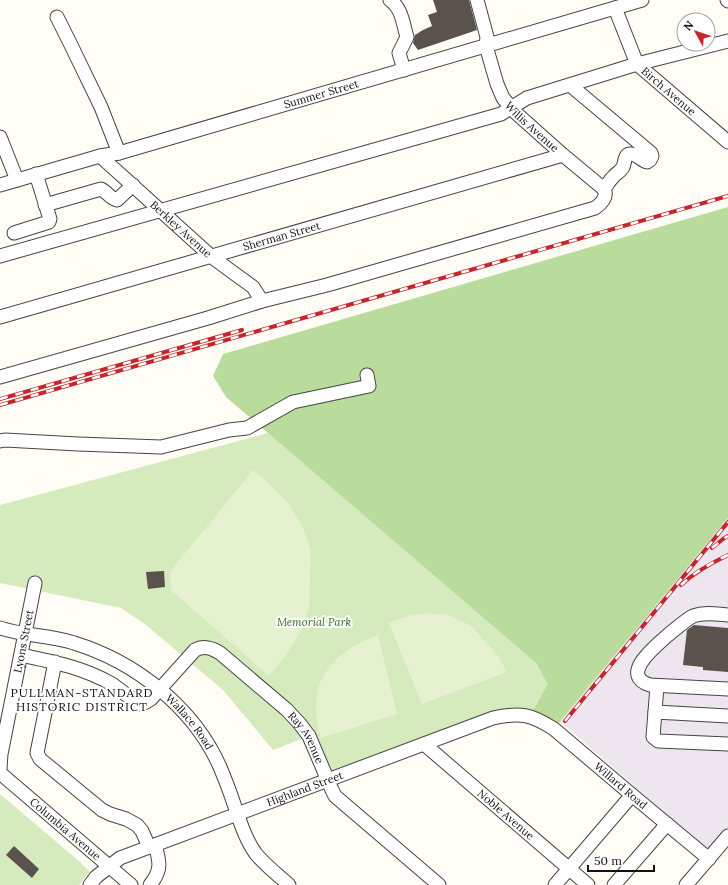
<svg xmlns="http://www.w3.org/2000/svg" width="728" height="885" font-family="Lora,serif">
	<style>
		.industrial { fill: #eee6ef }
		.green { fill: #d5ebbd }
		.forest { fill: #b9dc9c }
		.pitch { fill: #e6f2cf }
		.building { fill: #5a524d }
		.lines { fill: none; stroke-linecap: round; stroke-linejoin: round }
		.minor-casing { stroke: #444; stroke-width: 15 }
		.minor { stroke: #fff; stroke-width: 13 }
		.rail-casing { stroke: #c4262e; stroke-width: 4 }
		.rail { stroke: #fff; stroke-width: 2.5; stroke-dasharray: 8; stroke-linecap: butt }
		.labels { text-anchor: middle; stroke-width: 4; stroke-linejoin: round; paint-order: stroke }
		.street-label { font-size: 11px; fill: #111; stroke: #fff }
		.park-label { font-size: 11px; font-style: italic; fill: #2f6b1f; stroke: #fff }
		.neighbourhood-label { font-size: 12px; letter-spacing: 1px; fill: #111; stroke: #fff }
	</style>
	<rect width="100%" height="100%" fill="#fffdf5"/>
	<polygon class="industrial" points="728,518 728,829 709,852 569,729 560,722"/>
	<g class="green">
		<polygon points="268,433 536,663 549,684 530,716 518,714 328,780 309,736 273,750 223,690 146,625 121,608 0,583 0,505"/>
		<polygon points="0,794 80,862 90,872 79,885 0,885"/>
	</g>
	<polygon class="forest" points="728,207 728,518 554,729 530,716 548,684 536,663 226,397 213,376 223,354"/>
	<g class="pitch">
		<polygon points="253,470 268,483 288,503 303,527 311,552 309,607 302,630 286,655 269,676 171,590 170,572"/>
		<polygon points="428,613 447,615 470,625 496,653 507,672 422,704 389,623 408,616"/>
		<path d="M378 635 397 714 321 738C317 725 315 709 317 695 320 674 337 655 356 645 363 641 371 638 378 635Z"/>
	</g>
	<g class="building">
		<polygon points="433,0 469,0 477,30 418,50 413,43 415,35 423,30 432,26 428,15 437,12"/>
		<polygon points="164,571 165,587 148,589 146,572"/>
		<polygon points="694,625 728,628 728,672 703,670 703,667 683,665 687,630"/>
		<polygon points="14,846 39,869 32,878 6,855"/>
	</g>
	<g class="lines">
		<g class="minor-casing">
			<g id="minor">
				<path d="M390 0C402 8 403 24 407 37L399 53 404 70"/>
				<path id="s1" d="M477 0 487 37 486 46 497 84 503 98 509 105 516 113 563 155 604 189"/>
				<polyline points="727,0 728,1"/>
				<path id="s2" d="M615 8 637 64 728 142"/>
				<polyline points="57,17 70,43 101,107 119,153"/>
				<path d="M570 85 651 153 652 156 650 160 647 162C642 161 636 153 630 154 624 155 625 163 623 167 621 171 617 173 614 176 610 180 607 185 604 189"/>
				<polyline points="0,137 17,180"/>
				<path id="s3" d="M100 156 212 257 235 274 253 287 262 301"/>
				<path id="s4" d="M0 185 100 156 119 153 642 0"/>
				<path d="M45 205 101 189C107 192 111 199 117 200L133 185"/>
				<polyline points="14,233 49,222 50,219 36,174"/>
				<polyline points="0,256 501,114 527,98 637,64 728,41"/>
				<path id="s5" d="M0 317 563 155"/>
				<path d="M0 377 208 318 262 301 327 285 595 208C602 203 608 197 604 189"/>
				<polyline points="0,441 5,440 78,444 161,447 229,430 247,428 293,402 369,386 367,375"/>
				<path d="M728 615C716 614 704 612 693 616 684 621 676 629 668 635 657 645 618 675 650 685L728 689"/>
				<path id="s6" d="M0 628C24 636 50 635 74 643 136 662 194 708 220 767 225 779 230 792 234 804 240 821 245 839 256 854 266 866 278 875 289 885"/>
				<path id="s7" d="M21 655C54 662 82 667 112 684 118 688 136 703 140 704 144 704 148 701 151 699L195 650C204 645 212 648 220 653L287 710 300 724 309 736 332 790 335 796 439 885"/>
				<polyline points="55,662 37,753 40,759 102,810 110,814 126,819 137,825 142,831 149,847"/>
				<polyline points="657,686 653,737 658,741 728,744"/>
				<polyline points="655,712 728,716"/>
				<path id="s8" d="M424 744 588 885"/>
				<path id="s9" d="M0 769 1 754 35 583"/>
				<path id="s10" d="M0 773 131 885"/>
				<path id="s11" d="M90 885 96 877 120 858 493 718C520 712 531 714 554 729L632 795 709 859"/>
				<path d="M150 885C162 870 160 862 155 845"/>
				<polyline points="555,885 632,795"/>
				<polyline points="614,885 667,824"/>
				<polyline points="686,885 728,836"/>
			</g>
		</g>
		<use href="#minor" class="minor"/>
		<g class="rail-casing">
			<g id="rail">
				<polyline points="0,399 242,330"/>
				<polyline points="0,405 728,196"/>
				<polyline points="712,548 723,539 728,536"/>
				<path d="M681 585C695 572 711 563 728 555"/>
				<polyline points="565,721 728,522"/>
			</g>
		</g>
		<use href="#rail" class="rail"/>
	</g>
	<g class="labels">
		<g class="street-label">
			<text dy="4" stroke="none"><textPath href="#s2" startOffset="102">Birch Avenue</textPath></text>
			<text dy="4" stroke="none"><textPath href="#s4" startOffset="334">Summer Street</textPath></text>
			<text dy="4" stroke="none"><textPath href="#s1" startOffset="143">Willis Avenue</textPath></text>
			<text dy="4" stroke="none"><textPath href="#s3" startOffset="109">Berkley Avenue</textPath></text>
			<text dy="4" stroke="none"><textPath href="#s5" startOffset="293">Sherman Street</textPath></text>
			<text dy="4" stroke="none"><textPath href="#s9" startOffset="130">Lyons Street</textPath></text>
			<text dy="4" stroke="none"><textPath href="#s6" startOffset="218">Wallace Road</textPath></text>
			<text dy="4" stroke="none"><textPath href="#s7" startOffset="357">Ray Avenue</textPath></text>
			<text dy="4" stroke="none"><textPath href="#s11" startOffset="591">Willard Road</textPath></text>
			<text dy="4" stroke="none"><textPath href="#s11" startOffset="238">Highland Street</textPath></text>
			<text dy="4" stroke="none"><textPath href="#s8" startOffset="108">Noble Avenue</textPath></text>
			<text dy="4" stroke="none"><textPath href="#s10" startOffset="86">Columbia Avenue</textPath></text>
		</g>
		<g class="park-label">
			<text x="314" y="626">Memorial Park</text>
		</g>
		<g class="neighbourhood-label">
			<text x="82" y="697">PULLMAN-STANDARD<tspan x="82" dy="14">HISTORIC DISTRICT</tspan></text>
		</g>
	</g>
	<g transform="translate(696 32) rotate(310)"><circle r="19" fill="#ffffff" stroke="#a0a0a0"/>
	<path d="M0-3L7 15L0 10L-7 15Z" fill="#c4262e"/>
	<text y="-6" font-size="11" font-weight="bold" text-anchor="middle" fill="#111111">N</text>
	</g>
	<path d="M588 865v6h66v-6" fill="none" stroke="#111111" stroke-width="2"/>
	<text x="594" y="865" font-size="12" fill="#111111" stroke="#ffffff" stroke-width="3" paint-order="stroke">50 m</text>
</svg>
